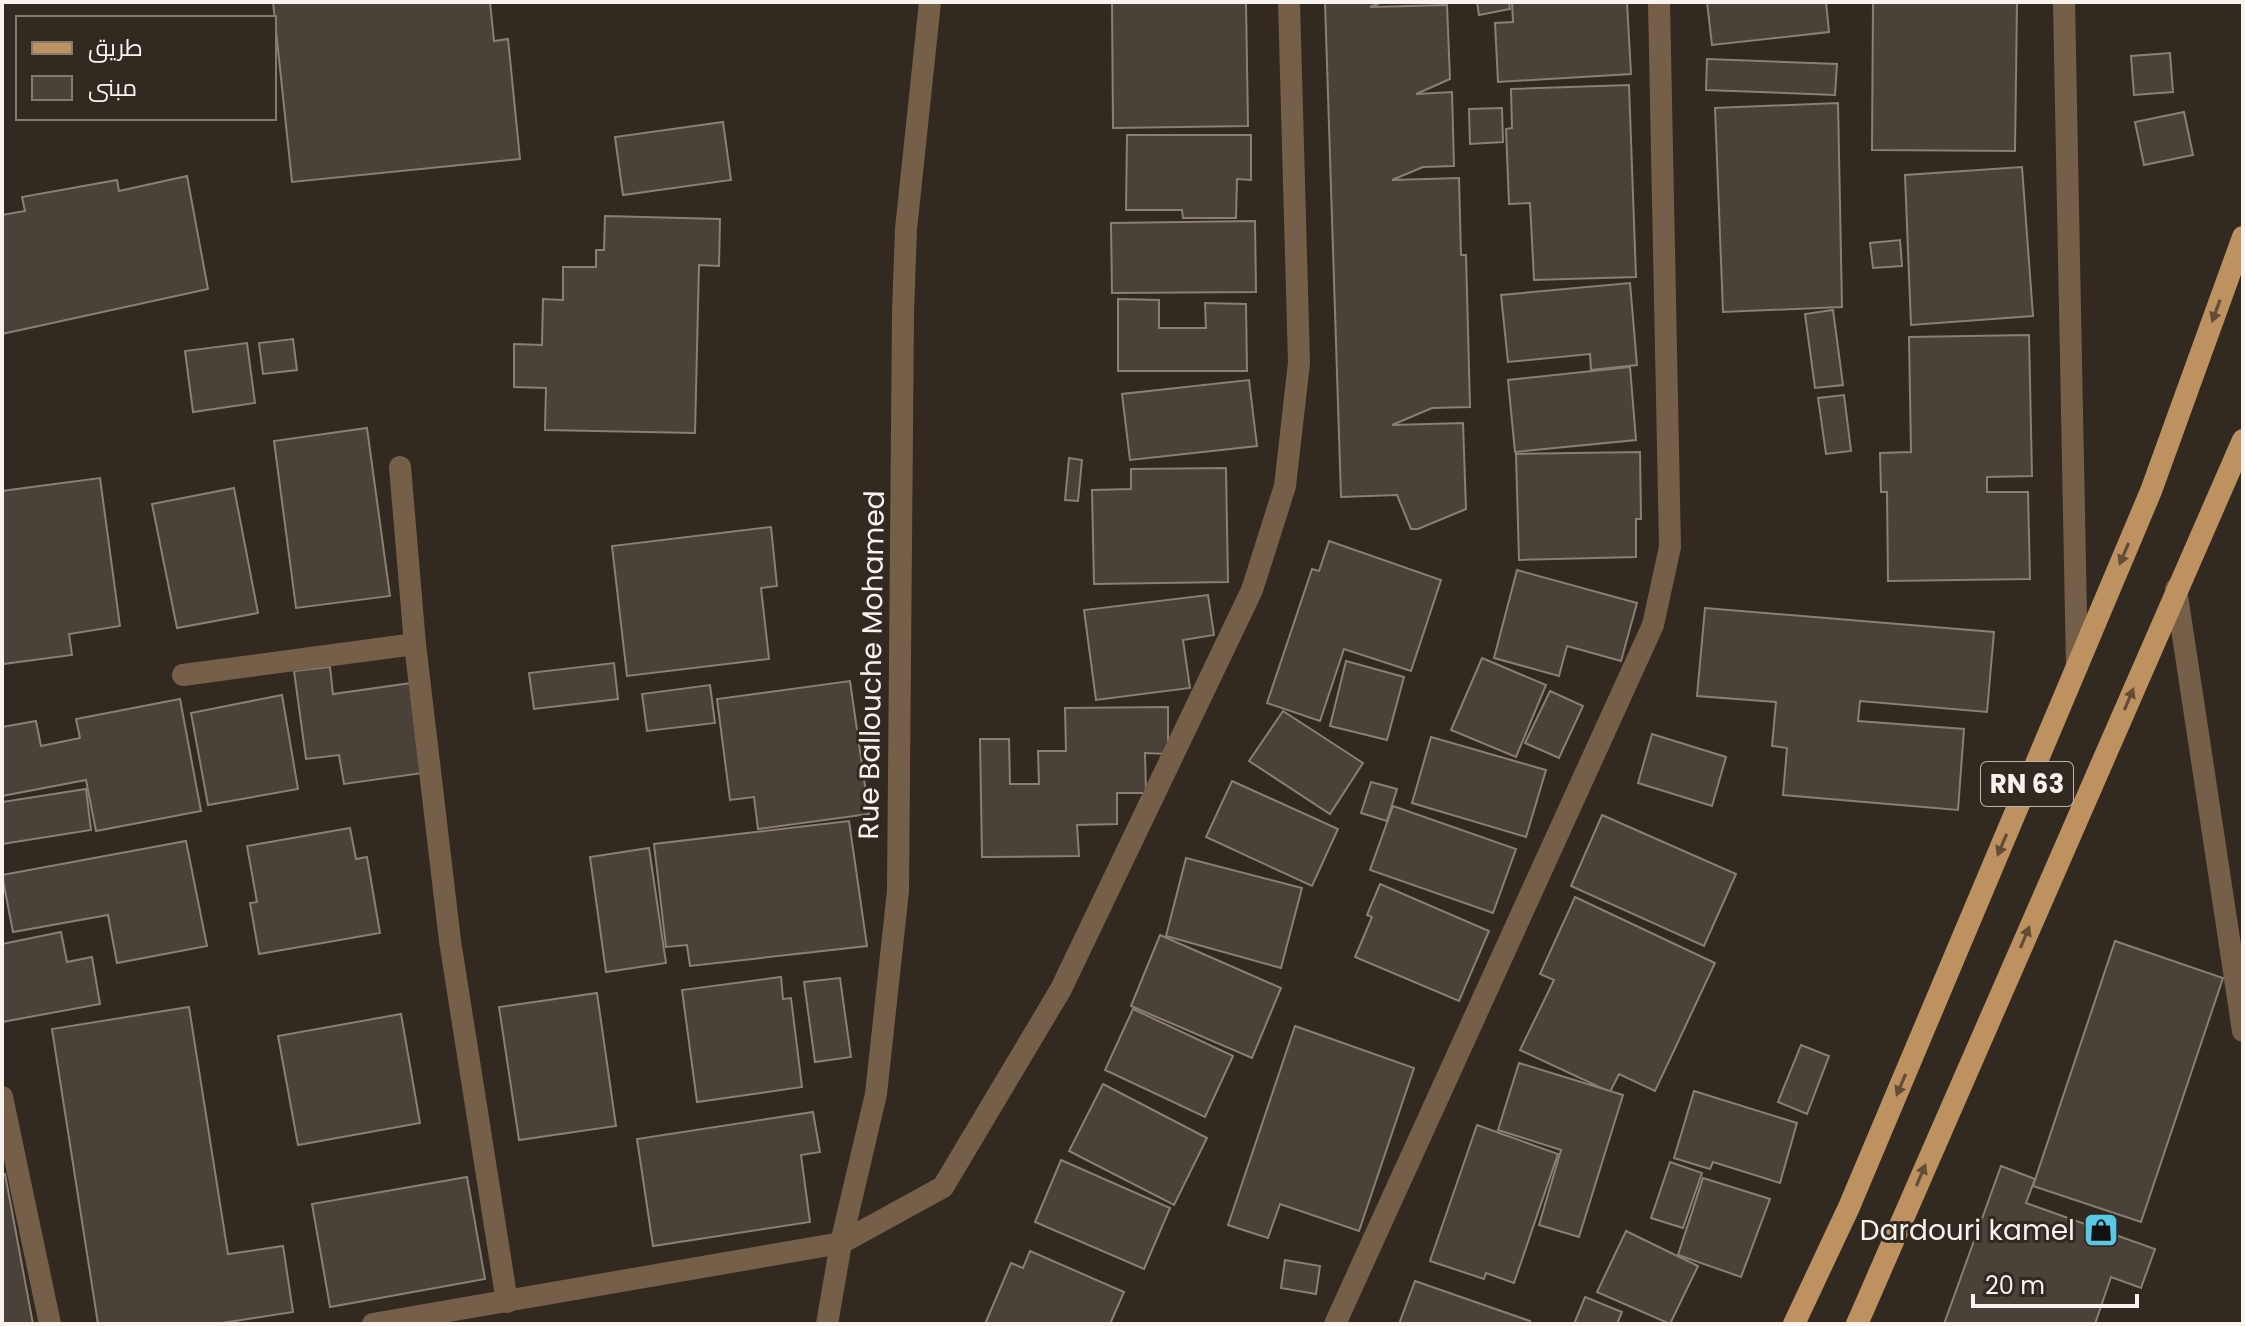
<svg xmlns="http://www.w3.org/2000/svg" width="2245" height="1326" font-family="Poppins,Cairo,sans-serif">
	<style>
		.building { fill: #4a4138; stroke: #897f75; stroke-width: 2 }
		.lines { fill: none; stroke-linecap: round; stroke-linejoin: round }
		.service { stroke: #755f48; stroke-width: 22 }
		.minor { stroke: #755f48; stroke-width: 22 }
		.tertiary { stroke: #755f48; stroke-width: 22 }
		.primary { stroke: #be9160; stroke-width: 22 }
		.oneway { fill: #634d37 }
		.labels { text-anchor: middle; stroke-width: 6; stroke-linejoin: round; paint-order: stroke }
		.shield { fill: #322921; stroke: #bdb6b0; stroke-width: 2 }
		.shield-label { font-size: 26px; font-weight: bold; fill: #f9f3ee }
		.street-label { font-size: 28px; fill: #f9f3ee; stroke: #322921 }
		.poi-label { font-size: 28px; fill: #f9f3ee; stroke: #322921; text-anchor: end }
	</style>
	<rect width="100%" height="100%" fill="#322921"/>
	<g class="building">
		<polygon points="273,2 490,2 494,41 508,39 520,159 292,182"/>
		<polygon points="1112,2 1246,2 1248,126 1113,128"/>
		<polygon points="1325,2 1383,2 1370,7 1447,5 1450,79 1416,94 1452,92 1454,166 1423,167 1392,180 1459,178 1461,255 1466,255 1470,407 1432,408 1392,425 1463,423 1466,509 1418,529 1411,529 1397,495 1341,497"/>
		<polygon points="1477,2 1509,2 1510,9 1479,15"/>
		<polygon points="1512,2 1627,2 1631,74 1498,82 1495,23 1513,22"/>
		<polygon points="1707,2 1826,2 1829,32 1712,45"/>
		<polygon points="1873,2 2017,2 2015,151 1872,150"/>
		<polygon points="2170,53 2173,92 2134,95 2131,56"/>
		<polygon points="1707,59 1837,64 1835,95 1706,90"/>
		<polygon points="1629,85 1636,277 1534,280 1530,203 1509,204 1506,129 1512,128 1511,89"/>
		<polygon points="1838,103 1842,307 1723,312 1715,108"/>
		<polygon points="1502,108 1503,142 1470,144 1469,109"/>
		<polygon points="2184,112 2193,155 2144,165 2135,122"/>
		<polygon points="723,122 731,180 623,195 615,137"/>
		<polygon points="1127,135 1251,135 1251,180 1237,179 1236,218 1183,218 1182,210 1126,210"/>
		<polygon points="2022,167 2033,316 1911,325 1905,175"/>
		<polygon points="187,176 208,289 2,334 2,215 25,211 22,197 117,180 119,191"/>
		<polygon points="605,216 720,219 719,266 699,265 695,433 545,430 546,388 514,387 514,344 542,345 543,299 563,300 563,267 596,267 596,250 604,250"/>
		<polygon points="1255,221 1256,292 1112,293 1111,223"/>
		<polygon points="1900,240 1902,266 1873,268 1870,243"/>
		<polygon points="1630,283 1637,365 1591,370 1590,354 1508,362 1501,295"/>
		<polygon points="1118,299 1159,300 1159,328 1206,328 1205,303 1246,304 1247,371 1118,371"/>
		<polygon points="1833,310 1843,385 1815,388 1805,314"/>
		<polygon points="2029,335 2032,476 1987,477 1987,492 2028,492 2030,579 1888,581 1887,492 1881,492 1880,453 1911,452 1909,337"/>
		<polygon points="293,339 297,370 263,374 259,343"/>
		<polygon points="247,343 255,403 193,412 185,351"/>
		<polygon points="1630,367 1636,440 1515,452 1508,380"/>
		<polygon points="1249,380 1257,446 1130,460 1122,394"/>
		<polygon points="1844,395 1851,451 1826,454 1818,398"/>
		<polygon points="367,428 390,596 296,608 274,441"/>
		<polygon points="1640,452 1641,519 1636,519 1636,557 1519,560 1516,454"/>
		<polygon points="1069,458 1082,460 1078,501 1065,500"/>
		<polygon points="1226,468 1228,582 1094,584 1092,490 1131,489 1131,469"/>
		<polygon points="100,478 120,626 69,634 72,655 3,664 2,491"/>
		<polygon points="234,488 258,613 177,628 152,504"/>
		<polygon points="771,527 777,586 761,588 769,659 627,676 612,546"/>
		<polygon points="1329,541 1441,580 1411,671 1344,649 1320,721 1267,703 1312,569 1319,571"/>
		<polygon points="1517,570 1637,603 1621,661 1567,646 1559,676 1494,658"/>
		<polygon points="1208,595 1214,635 1183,640 1190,688 1096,700 1084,610"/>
		<polygon points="1705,608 1994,632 1987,712 1860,701 1858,721 1964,729 1958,810 1783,795 1787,748 1772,746 1776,702 1697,696"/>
		<polygon points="1482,658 1546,685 1516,757 1451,730"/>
		<polygon points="1346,661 1404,677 1387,740 1330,726"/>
		<polygon points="614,663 618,699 534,709 529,673"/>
		<polygon points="330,667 333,694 411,683 423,773 344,784 339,755 306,759 294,671"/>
		<polygon points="850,681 869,814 758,829 754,797 730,800 717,699"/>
		<polygon points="710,685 715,723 647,731 642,694"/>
		<polygon points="1550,691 1583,706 1559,758 1525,743"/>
		<polygon points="282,695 298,789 208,805 191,713"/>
		<polygon points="180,699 201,811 96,831 86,780 2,796 2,727 36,721 41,746 80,738 76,719"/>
		<polygon points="1168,707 1168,754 1145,753 1146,793 1117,793 1117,824 1077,825 1079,856 982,857 980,739 1009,739 1010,784 1039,784 1038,751 1066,751 1065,708"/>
		<polygon points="1283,711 1363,763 1330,814 1249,761"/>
		<polygon points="1652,734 1726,757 1712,806 1638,783"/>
		<polygon points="1431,737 1546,770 1526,837 1412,803"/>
		<polygon points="1232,781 1338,829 1312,886 1206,837"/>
		<polygon points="1371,782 1397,789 1387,821 1361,813"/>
		<polygon points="86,789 91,830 2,844 2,802"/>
		<polygon points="1393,806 1516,849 1493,913 1370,870"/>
		<polygon points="1602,815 1736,874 1704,946 1571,886"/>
		<polygon points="849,821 867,946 690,966 687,945 666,947 654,844"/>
		<polygon points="350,828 356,859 367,857 380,933 259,954 250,903 257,902 247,846"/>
		<polygon points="186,841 207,946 117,963 108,915 13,932 2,875"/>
		<polygon points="649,848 666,963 606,972 590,857"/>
		<polygon points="1186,858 1302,888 1281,968 1166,936"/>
		<polygon points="1380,884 1489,931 1459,1001 1355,957 1372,917 1367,915"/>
		<polygon points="1575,897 1715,963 1655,1091 1619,1074 1610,1092 1520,1050 1554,980 1540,974"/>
		<polygon points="61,932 67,962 92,957 100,1004 2,1022 2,944"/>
		<polygon points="1160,935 1281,988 1252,1058 1131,1006"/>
		<polygon points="2115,941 2223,978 2141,1222 2033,1186"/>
		<polygon points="781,977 783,999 791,998 802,1087 697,1102 682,990"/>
		<polygon points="840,978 851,1057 815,1062 804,982"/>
		<polygon points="597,993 616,1126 519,1140 499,1007"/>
		<polygon points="189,1007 228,1254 283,1246 293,1312 215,1324 98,1324 52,1029"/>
		<polygon points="1133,1009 1233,1056 1205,1117 1105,1070"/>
		<polygon points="401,1014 420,1123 298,1145 278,1036"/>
		<polygon points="1295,1026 1414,1068 1359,1231 1280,1204 1268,1238 1228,1225"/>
		<polygon points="1801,1045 1829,1056 1807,1114 1778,1102"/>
		<polygon points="1519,1063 1623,1095 1579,1237 1539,1225 1561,1150 1498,1130"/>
		<polygon points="1103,1084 1207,1138 1174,1205 1069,1151"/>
		<polygon points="1694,1091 1797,1123 1780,1183 1713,1162 1710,1169 1674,1158"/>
		<polygon points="813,1112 820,1152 801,1155 810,1222 653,1246 637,1139"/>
		<polygon points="1477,1125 1558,1154 1514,1283 1486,1273 1484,1279 1430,1261"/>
		<polygon points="1061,1160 1170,1208 1144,1269 1035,1222"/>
		<polygon points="1670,1162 1702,1173 1683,1228 1651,1218"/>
		<polygon points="2001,1166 2035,1179 2026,1203 2155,1249 2141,1288 2111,1277 2095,1324 1944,1324"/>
		<polygon points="5,1174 33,1324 2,1324 2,1175"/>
		<polygon points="467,1177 485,1279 330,1307 312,1204"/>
		<polygon points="1703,1178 1770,1199 1741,1277 1678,1255"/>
		<polygon points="1626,1231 1698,1266 1670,1324 1597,1292"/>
		<polygon points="1030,1251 1124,1292 1110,1324 985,1324 1011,1263 1023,1268"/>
		<polygon points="1285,1260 1320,1266 1316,1294 1281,1288"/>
		<polygon points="1415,1281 1530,1321 1529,1324 1399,1324"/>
		<polygon points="1585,1297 1622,1312 1617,1324 1574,1324"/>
	</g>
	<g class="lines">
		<g class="service">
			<polyline points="400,467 415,644 450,941 507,1302"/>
			<polyline points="183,675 415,644"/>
		</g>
		<g class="minor">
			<polyline points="2064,2 2077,667"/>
			<polyline points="2176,589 2243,1031"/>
			<polyline points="2,1097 50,1324"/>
			<polyline points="373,1324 841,1243 943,1187 1061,989 1252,590 1285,486 1299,363 1289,2"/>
			<polyline points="1335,1324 1653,625 1670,547 1659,2"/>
		</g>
		<polyline class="tertiary" points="827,1324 841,1243 876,1094 898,891 903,312 906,229 930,2"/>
		<g class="primary">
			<polyline points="1794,1324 1849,1207 2151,491 2243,237"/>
			<polyline points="1857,1324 2243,440"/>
		</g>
	</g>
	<defs><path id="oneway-solid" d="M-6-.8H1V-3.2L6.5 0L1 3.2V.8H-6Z" transform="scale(2)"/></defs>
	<g class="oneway">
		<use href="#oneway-solid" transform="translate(2216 311) rotate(110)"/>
		<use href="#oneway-solid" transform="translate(2124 554) rotate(113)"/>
		<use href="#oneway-solid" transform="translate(2129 699) rotate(-67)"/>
		<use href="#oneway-solid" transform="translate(2002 845) rotate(113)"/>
		<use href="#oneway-solid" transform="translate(2025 937) rotate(-67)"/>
		<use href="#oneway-solid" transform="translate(1901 1085) rotate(113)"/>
		<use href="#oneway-solid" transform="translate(1921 1175) rotate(-67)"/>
	</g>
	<defs>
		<g id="shop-square" transform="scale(1.8)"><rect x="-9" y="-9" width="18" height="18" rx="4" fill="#59c8e5" stroke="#322921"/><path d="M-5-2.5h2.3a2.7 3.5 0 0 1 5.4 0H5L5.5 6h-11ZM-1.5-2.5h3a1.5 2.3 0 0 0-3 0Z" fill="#111"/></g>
	</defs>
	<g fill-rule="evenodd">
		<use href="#shop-square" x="2101" y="1230"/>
	</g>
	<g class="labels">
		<rect class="shield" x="1981" y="762" width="92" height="44" rx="6"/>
		<g class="shield-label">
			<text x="2027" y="793">RN 63</text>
		</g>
		<g class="street-label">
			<text transform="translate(871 665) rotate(-89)" y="10">Rue Ballouche Mohamed</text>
		</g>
		<g class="poi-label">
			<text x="2075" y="1240">Dardouri kamel</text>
		</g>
	</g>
	<rect width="2245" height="1326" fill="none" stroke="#f9f3ee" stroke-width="8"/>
	<rect x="16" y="16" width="260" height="104" fill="#322921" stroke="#827a73" stroke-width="2"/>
	<rect x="32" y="42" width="40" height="12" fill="#be9160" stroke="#827a73" stroke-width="2"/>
	<text x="88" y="56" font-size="24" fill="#f9f3ee">طريق</text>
	<rect x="32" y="76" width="40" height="24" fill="#4a4138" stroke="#827a73" stroke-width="2"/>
	<text x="88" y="96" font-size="24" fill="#f9f3ee">مبنى</text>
	<path d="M1973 1294v12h164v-12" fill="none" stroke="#f9f3ee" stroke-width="4"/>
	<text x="1985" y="1294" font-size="24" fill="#f9f3ee" stroke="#322921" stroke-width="6" paint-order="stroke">20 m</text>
</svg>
